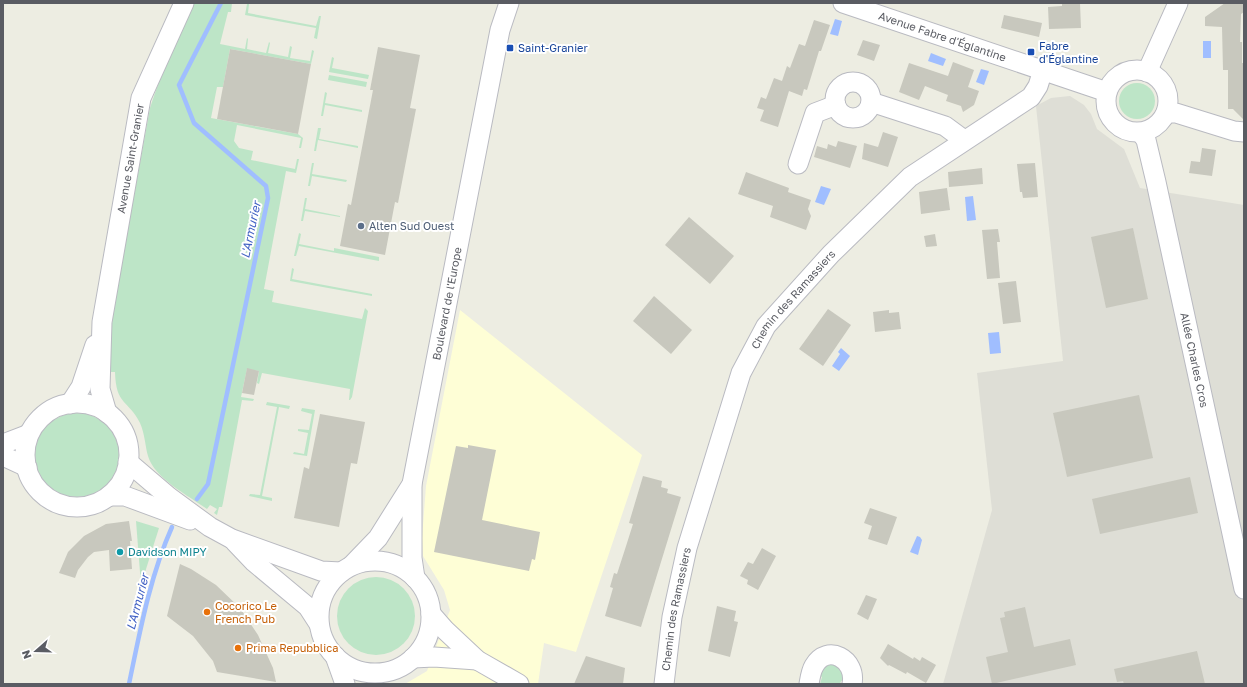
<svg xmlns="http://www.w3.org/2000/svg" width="1247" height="687" font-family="'Golos Text',sans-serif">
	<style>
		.commercial { fill: #fefed6 }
		.industrial { fill: #deded6 }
		.green { fill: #bde5c7 }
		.water { fill: #a0beff }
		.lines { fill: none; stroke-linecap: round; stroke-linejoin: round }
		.stream { stroke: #a0beff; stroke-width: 4.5 }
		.building { fill: #c8c8be }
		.minor-casing { stroke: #b9bac1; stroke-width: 21 }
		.minor { stroke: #fff; stroke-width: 19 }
		.transit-dot { fill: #1a4fb4; stroke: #fff; stroke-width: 1.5 }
		.service-dot { fill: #5c6f8a; stroke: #fff; stroke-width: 1.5 }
		.culture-dot { fill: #0f9aa8; stroke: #fff; stroke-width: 1.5 }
		.food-dot { fill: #e8710a; stroke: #fff; stroke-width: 1.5 }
		.labels { text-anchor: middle; stroke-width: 4; stroke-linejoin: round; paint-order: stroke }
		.street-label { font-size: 11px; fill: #5a5c63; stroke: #fff }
		.transit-label { font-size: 11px; fill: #164399; stroke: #fff; text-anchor: start }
		.service-label { font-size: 11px; fill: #4e5e75; stroke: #fff; text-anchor: start }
		.culture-label { font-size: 11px; fill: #0d838f; stroke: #fff; text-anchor: start }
		.food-label { font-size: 11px; fill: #c56008; stroke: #fff; text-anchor: start }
		.water-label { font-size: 12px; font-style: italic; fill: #4161c4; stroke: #fff }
	</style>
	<rect width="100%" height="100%" fill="#edede2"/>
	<polygon class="commercial" points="460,310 642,455 576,652 544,643 538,684 405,684 427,671 450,610 444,590 423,556 422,538 426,486"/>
	<polygon class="industrial" points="1070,96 1084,105 1091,114 1097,129 1124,149 1140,188 1244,205 1244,684 943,684 992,510 977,373 1063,361 1036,106 1051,98"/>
	<g class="green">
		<path d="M194 3H232L231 12H228L220 44 245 49 247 38 248 39 247 49 266 53 269 42 270 43 268 53 288 57 290 46 292 47 290 58 310 61 312 50 314 51 311 64 230 49 223 87H217L211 118 298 134 303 138 301 148H299L301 138 237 125 234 141 239 148 253 151 251 160 295 169 297 159H299L296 173 286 171 264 289 274 291 272 302 362 319 365 308 368 311 352 397 350 400H349L350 389 262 373 259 384 257 383 259 371 247 369 241 397 254 399 253 401 242 400 223 503 222 507H219L217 515 214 513 217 509 210 505 207 509C189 496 154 478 148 456 145 446 145 434 140 423 128 399 116 406 115 372H106L115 300 150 108C162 72 175 37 194 3Z"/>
		<polygon points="247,4 249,4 248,13 316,26 319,16 321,16 317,39 314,38 316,28 245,15"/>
		<polygon points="332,57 334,58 332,68 369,75 368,79 329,72"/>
		<polygon points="329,75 367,82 366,87 328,80"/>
		<circle cx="1137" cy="101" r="18"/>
		<polygon points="325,92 327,93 325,103 362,110 362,112 325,105 323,116 321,116"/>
		<polygon points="318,128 321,128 319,139 358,146 358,148 318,140 316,151 314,151"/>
		<polygon points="312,163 314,163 312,174 347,180 346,182 312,176 310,186 308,186"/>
		<polygon points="305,198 307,198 305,209 340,216 340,217 305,211 303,221 301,221"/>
		<polygon points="299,233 301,234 299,244 334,251 334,248 379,257 379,261 299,246 296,256 294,256"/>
		<polygon points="292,268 294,269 292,279 372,294 372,296 290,281"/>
		<polygon points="267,402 290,406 289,409 279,407 262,496 272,498 272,501 249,496 250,494 260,495 277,407 266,405"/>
		<polygon points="302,408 315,410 307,456 293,454 294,452 304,454 308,433 298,431 298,429 309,430 312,414 301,411"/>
		<circle cx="77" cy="455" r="42"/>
		<polygon points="136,521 159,528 141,585"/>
		<circle cx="376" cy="616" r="39"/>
		<polygon points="835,661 847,679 841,681 840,684 820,684 822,677 817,674 817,671"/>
	</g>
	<g class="water">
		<polygon points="835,19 842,21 838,36 830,34"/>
		<rect x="1203" y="41" width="8" height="17"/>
		<polygon points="931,53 946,59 943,66 928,61"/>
		<polygon points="981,69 989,71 984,85 976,82"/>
		<polygon points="821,186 831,189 824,205 815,202"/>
		<polygon points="973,196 976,220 967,221 965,197"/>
		<polygon points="999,332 1001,353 990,354 988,333"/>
		<polygon points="841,348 850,356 839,371 832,366 840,354 838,352"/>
		<polygon points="917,536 920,537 922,540 918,555 910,552"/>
	</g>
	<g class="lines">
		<g class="stream">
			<polyline points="197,499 208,484 268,198 266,186 194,123 179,85 221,3"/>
			<path d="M129 684C140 631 150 576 172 527"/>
		</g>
	</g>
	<g class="building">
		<polygon points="1062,3 1080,3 1081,28 1049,29 1048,7 1062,6"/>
		<polygon points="1225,3 1244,3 1244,12 1241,14 1240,42 1242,42 1242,63 1244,63 1244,120 1233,109 1228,109 1228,70 1223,70 1222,27 1205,26 1205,17"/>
		<polygon points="1004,15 1042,23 1039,37 1001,28"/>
		<polygon points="814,20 830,25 821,51 819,51 807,90 804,89 802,96 789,91 778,127 760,121 764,110 757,108 761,97 766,99 774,78 782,81 787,66 790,68 799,44 805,46"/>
		<polygon points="863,40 880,45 874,61 857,55"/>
		<polygon points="378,47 420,55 410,108 416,109 398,203 395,202 385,255 340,246 348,204 351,205 373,90 370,90"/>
		<polygon points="230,49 311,64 298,134 217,119"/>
		<polygon points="953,62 974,70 968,87 979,91 974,105 963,112 961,106 946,101 948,95 925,86 919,100 899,92 909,63 948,76"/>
		<polygon points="883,132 898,137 888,167 862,159 864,143 878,147"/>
		<polygon points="838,141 857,146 850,168 814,157 817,146 827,149 828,144 836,147"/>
		<polygon points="1202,148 1216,150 1212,176 1189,173 1191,161 1200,162"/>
		<polygon points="1035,163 1038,197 1023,198 1022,192 1020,192 1017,164"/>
		<polygon points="982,168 983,184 949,187 948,172"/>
		<polygon points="746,172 789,188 788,192 811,200 808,209 811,216 806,230 770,217 773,206 738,194"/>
		<polygon points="947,188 950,210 921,214 919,192"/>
		<polygon points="689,217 734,256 710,284 665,245"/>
		<polygon points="1133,228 1148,299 1106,308 1091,237"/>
		<polygon points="998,229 1000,242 997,242 1000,278 987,279 982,230"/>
		<polygon points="935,234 937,246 926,247 924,236"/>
		<polygon points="1016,281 1021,322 1003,324 998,283"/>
		<polygon points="654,296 692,330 671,354 633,321"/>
		<polygon points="828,309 851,325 823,366 799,349"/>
		<polygon points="889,310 889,313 899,312 901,329 875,332 873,312"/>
		<polygon points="247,368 259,371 254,395 242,393"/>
		<polygon points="1139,395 1153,458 1067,477 1053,413"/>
		<polygon points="320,414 365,422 357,464 351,463 339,527 294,518 304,467 309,469"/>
		<polygon points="468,445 496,450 482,520 540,532 535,560 532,559 529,571 434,552 456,446 468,448"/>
		<polygon points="643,476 662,481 661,487 668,489 667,493 681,497 641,627 605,616 613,588 610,587 614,573 617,574 627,543 633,524 629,523"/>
		<polygon points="1190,477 1198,513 1100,534 1092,499"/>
		<polygon points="870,508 897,517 887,545 868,539 872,526 864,523"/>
		<polygon points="129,521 132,541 130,541 132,569 110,571 109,550 94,552 88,557 78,570 75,578 59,573 68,552 84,536 106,524"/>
		<polygon points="762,548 776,556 758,590 747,584 748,580 740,576 748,562 753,564"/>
		<polygon points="180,564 191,569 216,585 240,608 258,635 273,668 276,682 217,672 213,661 193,636 167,616"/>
		<polygon points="866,595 877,599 868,620 857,614"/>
		<polygon points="717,606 736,611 734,621 738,622 730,657 708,651"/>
		<polygon points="1025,607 1034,647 1070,639 1076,665 992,684 986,657 1008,652 1000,618 1005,617 1004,612"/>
		<polygon points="888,644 913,659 914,657 920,661 922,657 936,665 926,683 907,672 906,674 889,665 888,666 880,658"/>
		<polygon points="1197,651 1205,684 1124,684 1123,681 1117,682 1114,669"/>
		<polygon points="586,656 625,668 623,684 574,684"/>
	</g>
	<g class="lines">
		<g class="minor-casing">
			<g id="minor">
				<path id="s1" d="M843 3 1107 92"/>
				<circle cx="1137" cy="101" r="31"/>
				<polyline points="1147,72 1178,3"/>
				<circle cx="853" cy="100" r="18"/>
				<polyline points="871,102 945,126 964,140"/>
				<polyline points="1166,113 1176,113 1234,131 1244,132"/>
				<path id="s2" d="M1141 133 1146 140 1156 182 1244 589"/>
				<polyline points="798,164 815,113 836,105"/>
				<circle cx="77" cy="455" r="52"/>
				<polyline points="70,404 81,387 95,345"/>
				<path id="s3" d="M107 413 100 389 102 322 141 98 184 3"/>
				<polyline points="3,444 29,434"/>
				<polyline points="3,456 27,467"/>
				<polyline points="128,462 169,497 210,527 232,539 321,571 341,572"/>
				<polyline points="109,496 125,496 190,520"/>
				<polyline points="235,542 254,562 308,607 319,624"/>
				<circle cx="375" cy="617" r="56"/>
				<polyline points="352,565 378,538 412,484"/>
				<path id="s4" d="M415 578 412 558V484L500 30 509 3"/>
				<polyline points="431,614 445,630 477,660 519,684"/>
				<polyline points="335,656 345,684"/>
				<polyline points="413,658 434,657 477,660"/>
				<path id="s5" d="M664 684 672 617 687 548 741 373 766 326 831 254 910 177 1031 97 1038 86 1043 70"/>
				<path d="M809 684C810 678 811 671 814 666 827 643 857 659 852 684"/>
			</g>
		</g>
		<use href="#minor" class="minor"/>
	</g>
	<g class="transit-dot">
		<rect x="506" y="44" width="8" height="8" rx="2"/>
		<rect x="1027" y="48" width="8" height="8" rx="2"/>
	</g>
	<circle class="service-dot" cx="361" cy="226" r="4"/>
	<circle class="culture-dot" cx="120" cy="552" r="4"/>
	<g class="food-dot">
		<circle cx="207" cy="612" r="4"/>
		<circle cx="238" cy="648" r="4"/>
	</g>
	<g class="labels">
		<g class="street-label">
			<text dy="4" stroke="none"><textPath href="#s1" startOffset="105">Avenue Fabre d'Églantine</textPath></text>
			<text dy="4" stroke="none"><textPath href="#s3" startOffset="258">Avenue Saint-Granier</textPath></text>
			<text dy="4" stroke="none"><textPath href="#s5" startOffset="412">Chemin des Ramassiers</textPath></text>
			<text dy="4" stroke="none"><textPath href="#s4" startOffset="278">Boulevard de l'Europe</textPath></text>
			<text dy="4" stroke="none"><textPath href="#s2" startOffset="234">Allée Charles Cros</textPath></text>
			<text dy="4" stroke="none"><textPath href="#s5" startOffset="76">Chemin des Ramassiers</textPath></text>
		</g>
		<g class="transit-label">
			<text x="1039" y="50">Fabre<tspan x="1039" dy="13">d'Églantine</tspan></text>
			<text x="518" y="52">Saint-Granier</text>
		</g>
		<g class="service-label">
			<text x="369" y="230">Alten Sud Ouest</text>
		</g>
		<g class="culture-label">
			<text x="128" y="556">Davidson MIPY</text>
		</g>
		<g class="food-label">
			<text x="215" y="610">Cocorico Le<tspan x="215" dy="13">French Pub</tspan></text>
			<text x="246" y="652">Prima Repubblica</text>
		</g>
		<g class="water-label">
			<text transform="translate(251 230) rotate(-78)" y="4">L'Armurier</text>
			<text transform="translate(138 602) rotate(-75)" y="4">L'Armurier</text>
		</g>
	</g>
	<rect width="1247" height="687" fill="none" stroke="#5a5c63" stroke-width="8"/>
	<g transform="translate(36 651) rotate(250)" stroke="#ffffff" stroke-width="3" paint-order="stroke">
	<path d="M0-3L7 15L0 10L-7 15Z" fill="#5a5c63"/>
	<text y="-6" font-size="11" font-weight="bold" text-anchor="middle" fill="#5a5c63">N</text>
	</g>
</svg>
